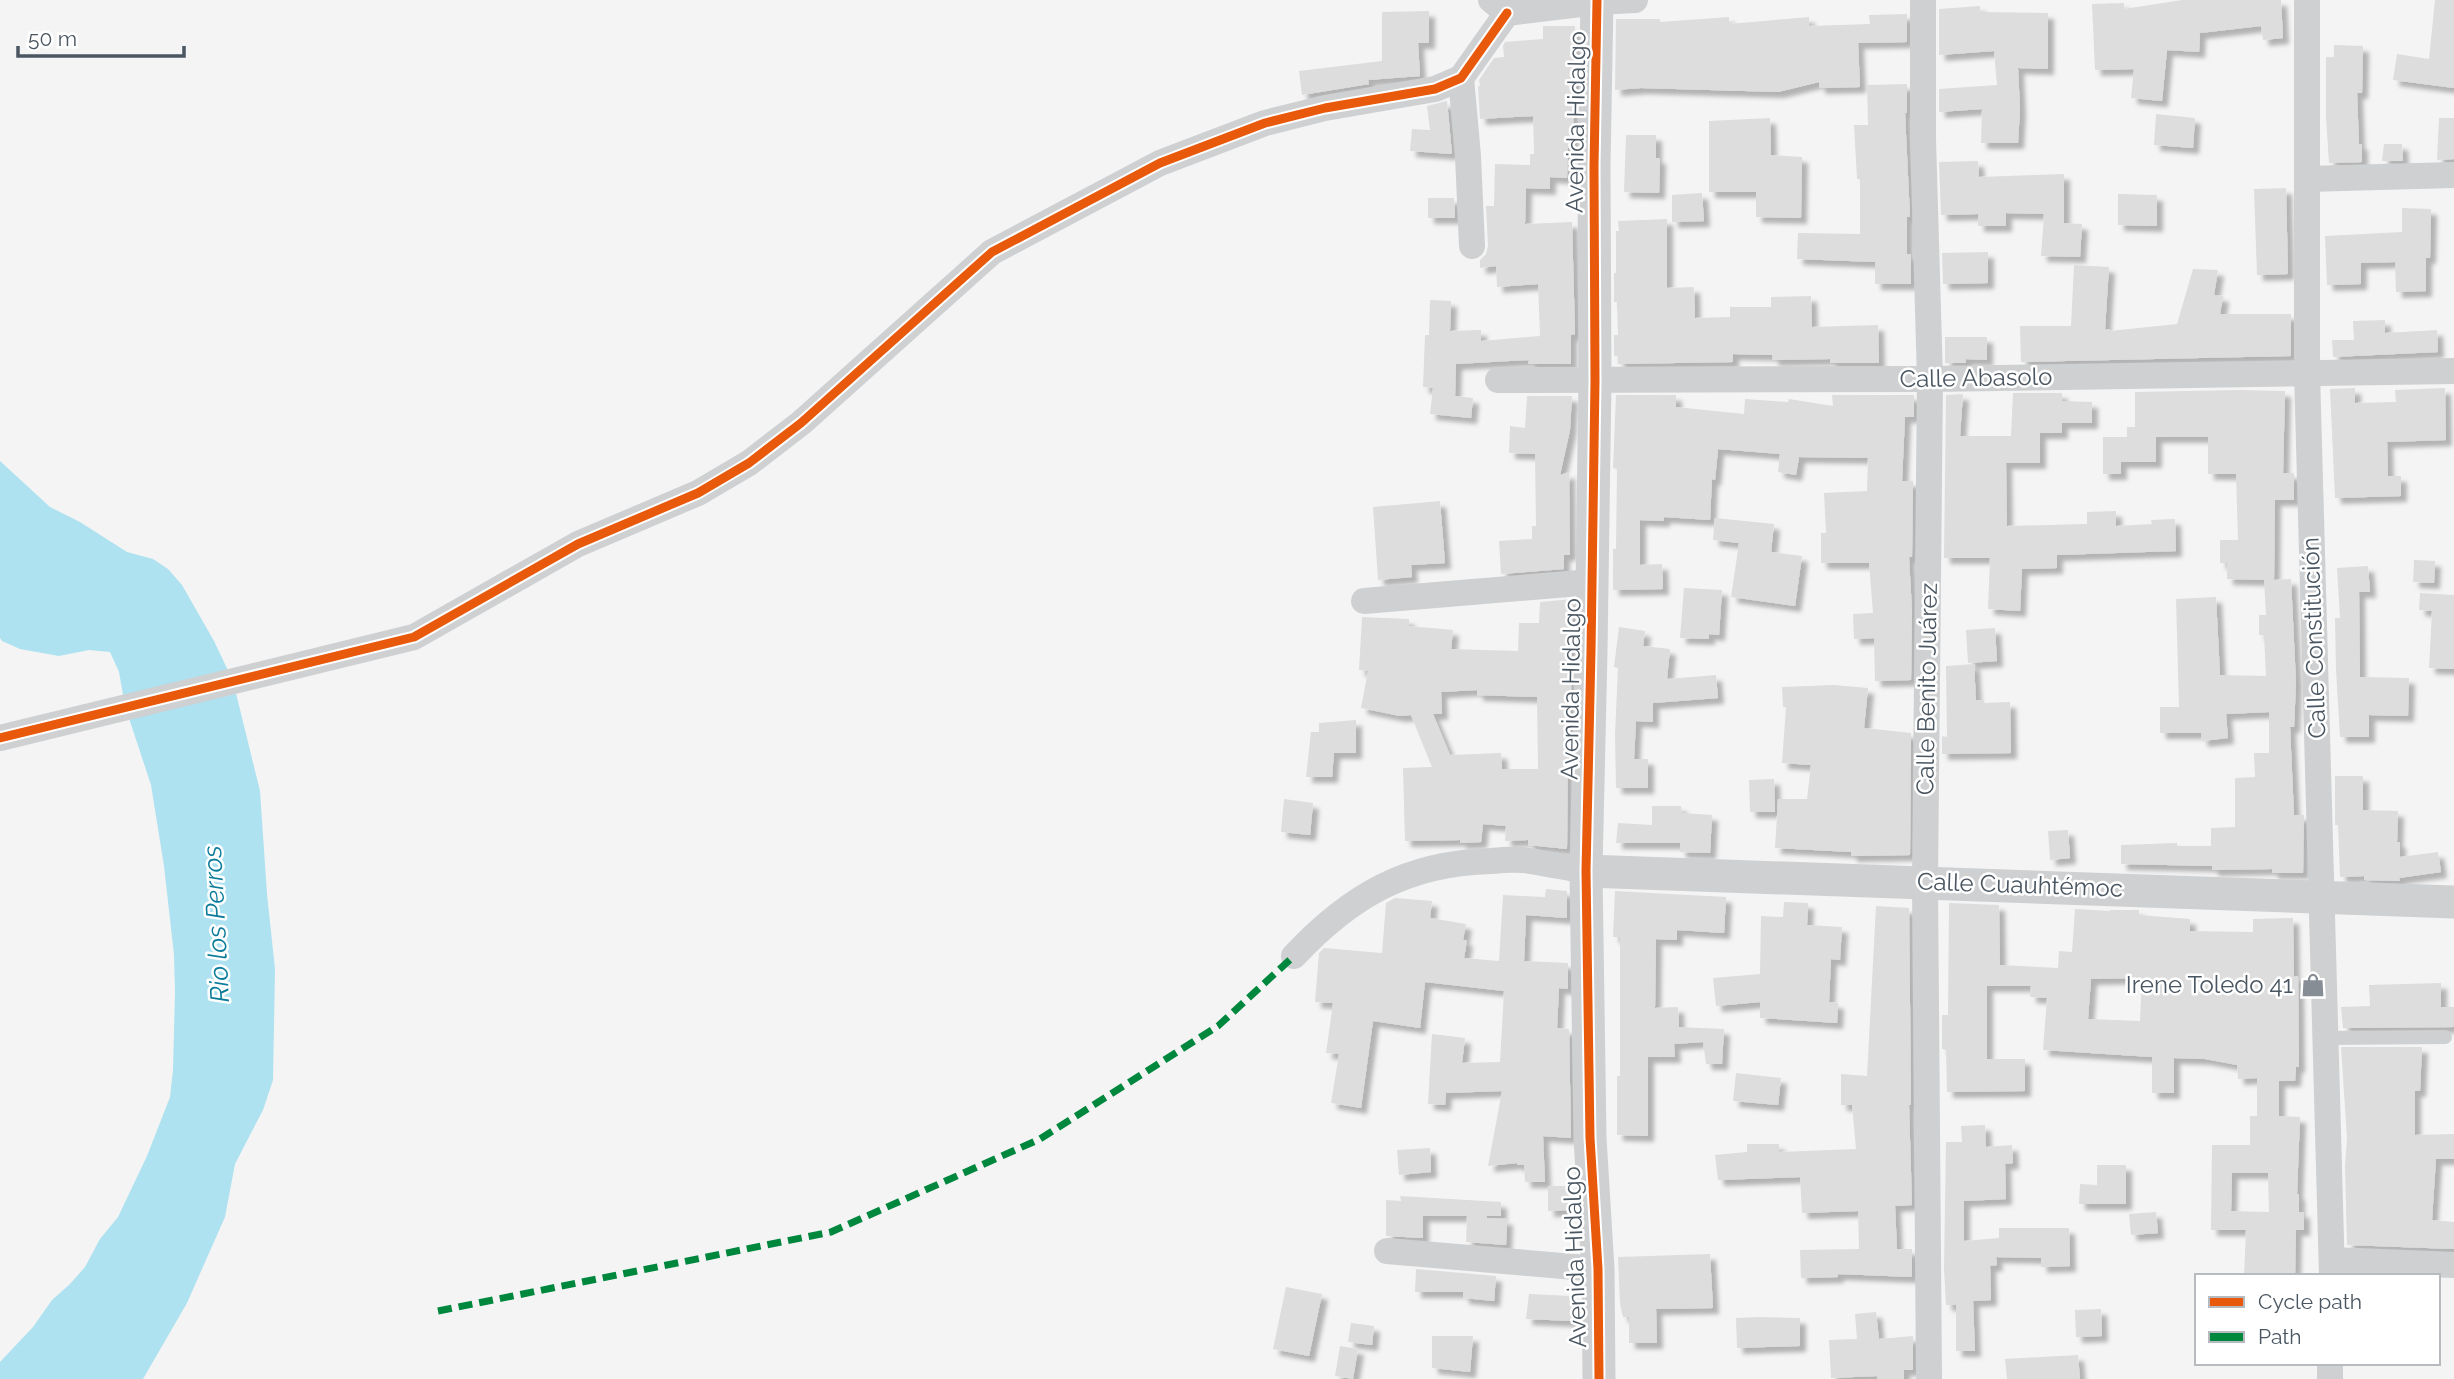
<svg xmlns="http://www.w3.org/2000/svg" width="2454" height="1379" font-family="Raleway,sans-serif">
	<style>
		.water { fill: #aee2f0 }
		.building { fill: #ddddde; fill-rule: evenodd; filter: url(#shadow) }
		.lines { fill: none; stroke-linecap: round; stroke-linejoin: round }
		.service { stroke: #ced0d2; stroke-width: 14 }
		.minor { stroke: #ced0d2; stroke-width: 26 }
		.tertiary { stroke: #ced0d2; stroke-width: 33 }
		.quiet { stroke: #00873e; stroke-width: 7; stroke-dasharray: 14 7; stroke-linecap: butt }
		.cycleway-casing { stroke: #fff; stroke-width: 13 }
		.cycleway { stroke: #e8590c; stroke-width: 9 }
		.labels { text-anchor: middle; stroke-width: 5; stroke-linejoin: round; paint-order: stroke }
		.street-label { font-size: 24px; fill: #4a5661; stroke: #fff }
		.poi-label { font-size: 24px; fill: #4a5661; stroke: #fff; text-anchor: end }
		.water-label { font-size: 26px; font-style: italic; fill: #0c7c9b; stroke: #fff }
	</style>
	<defs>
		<filter id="shadow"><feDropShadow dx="6" dy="6" stdDeviation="2" flood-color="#0004"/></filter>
	</defs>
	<rect width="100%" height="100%" fill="#f4f4f4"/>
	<polygon class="water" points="0,461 50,507 80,522 127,552 153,559 168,569 182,585 214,641 233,681 260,791 267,894 275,969 273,1080 263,1110 235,1164 225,1217 187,1303 143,1379 0,1379 0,1362 33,1327 52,1300 70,1284 85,1267 100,1239 118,1217 147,1156 170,1097 173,1070 175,992 174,955 164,866 151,785 125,706 119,672 110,652 89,650 59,656 20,649 2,641 0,638"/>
	<g class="building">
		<polygon points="2182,0 2281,0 2283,38 2263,40 2261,26 2200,33 2199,52 2167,50 2162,101 2131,98 2134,69 2095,70 2092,4 2124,3 2124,9"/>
		<polygon points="2435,0 2454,0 2454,88 2393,80 2397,54 2429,59"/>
		<polygon points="1980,6 1980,12 2048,13 2048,69 2018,68 2020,109 2018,143 1981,143 1982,109 1939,112 1939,89 1997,85 1994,51 1939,55 1939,9"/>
		<polygon points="1429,11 1429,43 1418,43 1420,76 1368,80 1369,84 1302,95 1299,71 1382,61 1382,12"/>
		<polygon points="1907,14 1907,42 1858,43 1860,87 1819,88 1819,82 1778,92 1641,88 1615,90 1616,19 1660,19 1660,22 1729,17 1729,24 1809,17 1809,26 1870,24 1869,15"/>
		<polygon points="1543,26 1575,26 1576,102 1573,102 1574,148 1568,148 1567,178 1550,177 1550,189 1526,188 1525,224 1572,222 1575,334 1571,335 1571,364 1528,364 1529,360 1456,364 1455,396 1473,398 1471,418 1430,414 1433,388 1423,387 1425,335 1429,335 1430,300 1451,301 1450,331 1481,330 1481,341 1540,336 1538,284 1497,287 1496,266 1480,268 1480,260 1486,254 1488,246 1486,206 1494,206 1495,164 1530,165 1530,154 1534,154 1533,116 1480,119 1478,86 1480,86 1479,80 1494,58 1504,57 1503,46 1505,42 1543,39"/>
		<polygon points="2334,45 2363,46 2362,93 2357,93 2359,144 2362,144 2362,162 2329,163 2326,118 2326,57 2334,57"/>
		<polygon points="1907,84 1907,113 1905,113 1910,217 1907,217 1907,254 1911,254 1911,284 1875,284 1875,262 1797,259 1798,233 1860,234 1860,179 1857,179 1854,125 1868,125 1867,85"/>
		<polygon points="1447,101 1452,154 1410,151 1412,129 1430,130 1427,106"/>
		<polygon points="2156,114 2195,118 2193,148 2154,145"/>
		<polygon points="1770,118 1771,155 1802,157 1801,218 1756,217 1756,192 1709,192 1709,121"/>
		<polygon points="2439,118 2454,118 2454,159 2437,160"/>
		<polygon points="1626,135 1656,135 1656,158 1660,158 1659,193 1624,192"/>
		<polygon points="2384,144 2402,144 2403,161 2382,161"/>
		<polygon points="1978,161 1979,177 2064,174 2064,223 2082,224 2080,257 2041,256 2044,214 2006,213 2006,226 1978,226 1978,214 1941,215 1939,162"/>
		<polygon points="2286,188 2288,274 2257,275 2254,189"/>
		<polygon points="1702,193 1704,221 1672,222 1672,195"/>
		<polygon points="2118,194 2157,195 2157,226 2118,225"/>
		<polygon points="1428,198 1454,198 1455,218 1428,218"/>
		<polygon points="2402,208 2431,209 2430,258 2426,258 2426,291 2396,292 2395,262 2361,263 2361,284 2327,285 2325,236 2402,232"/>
		<polygon points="1667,219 1667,288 1694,287 1695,318 1730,317 1730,307 1771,307 1771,297 1811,296 1812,327 1878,325 1879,363 1830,363 1830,359 1773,360 1772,355 1733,354 1733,362 1618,364 1618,356 1614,356 1614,335 1618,335 1617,302 1614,302 1614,273 1616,273 1616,231 1619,231 1618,221"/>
		<polygon points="1988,252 1988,283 1943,284 1942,253"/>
		<polygon points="2074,265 2109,267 2105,329 2110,329 2110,331 2177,324 2193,269 2218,270 2214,295 2223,296 2220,314 2291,314 2291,356 2021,362 2020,326 2071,326"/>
		<polygon points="2385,320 2385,333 2437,330 2438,352 2333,357 2332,340 2354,340 2353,321"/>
		<polygon points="1945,337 1987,337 1987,360 1966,359 1966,363 1945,363"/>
		<polygon points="2355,388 2355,403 2396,402 2395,390 2445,388 2446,440 2387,442 2388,476 2401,476 2401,496 2335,498 2330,389"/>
		<polygon points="2239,390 2285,391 2283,473 2294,473 2294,500 2275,500 2274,580 2291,579 2296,683 2294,727 2290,727 2294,815 2304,815 2303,873 2272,873 2272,869 2212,870 2212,866 2121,864 2121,845 2177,843 2177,846 2211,846 2211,828 2235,827 2235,778 2255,777 2254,753 2269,753 2269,712 2226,714 2228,738 2202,741 2201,733 2160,733 2160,707 2179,707 2176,599 2216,597 2220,675 2266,676 2264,635 2259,635 2259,615 2266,615 2264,580 2272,580 2227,579 2227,563 2220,563 2220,540 2238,540 2236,474 2208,474 2208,437 2156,437 2156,462 2121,462 2121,474 2103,474 2103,437 2127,437 2127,427 2135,427 2135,392"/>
		<polygon points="2013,393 2062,393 2062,401 2092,402 2092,423 2062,423 2062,433 2040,433 2040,463 2006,463 2007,526 2087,524 2087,512 2116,511 2116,526 2152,524 2151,520 2175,519 2176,551 2057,555 2057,568 2022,569 2020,611 1988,609 1990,558 1944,558 1946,395 1963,394 1960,436 2011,436"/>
		<polygon points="1616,395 1676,395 1676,407 1744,414 1745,399 1788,402 1789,399 1833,406 1832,395 1914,395 1914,417 1905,417 1902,481 1913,481 1912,557 1909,557 1912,611 1911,680 1875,681 1874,638 1854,639 1853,614 1873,613 1869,563 1821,563 1821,533 1826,533 1824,493 1867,491 1868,458 1799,457 1796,475 1778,472 1780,454 1718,449 1715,480 1712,479 1710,520 1664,517 1664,521 1640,520 1640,565 1662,564 1663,589 1613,590 1613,549 1616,549 1617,469 1613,468"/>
		<polygon points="1527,396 1572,396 1570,430 1560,475 1569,472 1570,555 1564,555 1564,569 1501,574 1499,541 1532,539 1532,526 1536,526 1535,454 1509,453 1510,426 1525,428"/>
		<polygon points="1440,501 1445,563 1411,565 1412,577 1378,580 1373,507"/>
		<polygon points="1715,518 1774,524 1771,552 1802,556 1795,606 1731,597 1739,543 1713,540"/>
		<polygon points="2414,560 2435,561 2434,583 2413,582"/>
		<polygon points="2368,566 2370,592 2359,592 2360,677 2409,678 2408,716 2369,715 2369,737 2340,737 2336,670 2335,618 2340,618 2337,568"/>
		<polygon points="1684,588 1722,590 1719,635 1709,634 1709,639 1680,638"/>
		<polygon points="2420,593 2454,595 2454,669 2429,668 2432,611 2419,610"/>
		<path d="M1573 599 1570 741H1568L1567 849 1528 845V840L1505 841 1506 826 1483 824 1481 842 1460 843V840L1405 841 1403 768 1432 767 1411 715 1400 716 1361 708 1368 671 1359 670 1362 617 1409 619V626L1453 630 1451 649 1518 651 1519 623H1539L1540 602ZM1477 690V695L1537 697 1538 769H1502L1501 753 1450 755 1433 714H1442L1441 692Z"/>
		<polygon points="1619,627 1645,631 1643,646 1670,649 1667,679 1716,675 1718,698 1653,703 1653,722 1636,721 1634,759 1648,759 1648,788 1616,788 1615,734 1618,668 1614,667"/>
		<polygon points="1995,628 1997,661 1968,663 1966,630"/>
		<polygon points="1974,664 1976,700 1984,700 1984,703 2010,702 2011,753 1942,754 1942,736 1947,737 1946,666"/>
		<polygon points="1834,685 1868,688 1864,728 1911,733 1910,855 1851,856 1851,852 1775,848 1778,799 1807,799 1811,765 1782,763 1786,707 1783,707 1782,687"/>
		<polygon points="1356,720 1356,753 1334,753 1332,777 1306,777 1311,732 1319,732 1319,723"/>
		<polygon points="2335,776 2363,776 2363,810 2398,811 2397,842 2400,842 2400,857 2438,852 2441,872 2399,878 2400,881 2364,880 2364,876 2340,877 2338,825 2335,825"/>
		<polygon points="1774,779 1775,812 1750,812 1749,780"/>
		<polygon points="1284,799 1313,803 1310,835 1281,832"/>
		<polygon points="1652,806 1681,806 1682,813 1712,815 1710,853 1680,852 1680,843 1616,843 1618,823 1652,825"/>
		<polygon points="2068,830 2070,858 2050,860 2048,831"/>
		<polygon points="1546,889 1567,891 1567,918 1526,915 1524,961 1568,963 1568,989 1559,988 1557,1028 1569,1029 1571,1138 1543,1136 1545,1182 1525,1182 1524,1165 1517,1165 1517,1163 1488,1166 1502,1091 1446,1093 1445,1105 1428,1104 1432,1034 1465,1038 1462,1063 1500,1062 1504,991 1425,982 1420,1028 1373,1021 1361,1108 1331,1103 1339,1054 1326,1053 1333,1003 1315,1002 1319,953 1324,948 1382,953 1386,903 1395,898 1432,901 1430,918 1466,924 1463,940 1467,940 1464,958 1499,961 1503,895 1545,897"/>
		<polygon points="1615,891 1726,897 1724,933 1677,930 1677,940 1656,939 1655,1008 1678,1007 1679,1027 1724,1029 1722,1064 1706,1064 1703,1042 1674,1044 1675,1057 1648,1057 1648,1136 1617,1135 1617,1076 1620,1076 1620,937 1613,937"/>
		<polygon points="1784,902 1808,903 1807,925 1842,927 1840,960 1831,959 1829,1002 1838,1003 1837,1023 1760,1018 1760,1002 1716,1006 1713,978 1760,974 1761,916 1783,917"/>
		<path d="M1949 903 1999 905 2000 965 2058 968 2059 951 2072 952 2075 909 2110 911V910H2139V915L2190 919V931L2253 932V919L2293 918 2294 976H2298L2299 1067H2296L2295 1081H2279V1116L2300 1117 2297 1194H2299V1212H2304V1230H2296L2295 1276H2244L2246 1230H2211L2212 1145H2250V1116H2257V1078L2238 1079 2237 1065 2205 1059 2174 1058V1093H2152V1057L2043 1050 2047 998 2030 997 2031 986H1987V1059H2025V1091L1947 1092 1946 1050 1942 1049V1015H1948ZM2142 978 2140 1021 2088 1019 2091 979ZM2232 1173H2268L2269 1212 2231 1211Z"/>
		<polygon points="1876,906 1909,908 1911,1096 1911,1105 1909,1105 1912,1205 1895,1206 1897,1249 1912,1249 1912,1277 1838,1274 1838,1277 1801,1278 1800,1250 1859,1249 1858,1211 1802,1213 1800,1177 1718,1180 1715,1155 1747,1152 1747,1144 1779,1144 1779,1152 1856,1149 1852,1105 1841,1105 1841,1074 1867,1076"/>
		<polygon points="2441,983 2441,1007 2454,1007 2454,1027 2343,1028 2341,1007 2370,1006 2369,985"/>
		<polygon points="2341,1047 2422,1047 2420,1091 2415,1091 2415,1135 2454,1134 2454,1159 2436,1159 2432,1220 2454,1222 2454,1249 2347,1245 2345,1166 2347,1138"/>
		<polygon points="1736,1073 1781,1078 1778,1105 1733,1101"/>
		<polygon points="1985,1125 1986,1147 2012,1145 2013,1163 2005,1164 2006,1199 1964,1201 1964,1241 1999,1238 1999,1228 2069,1228 2070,1266 2041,1267 2041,1258 1996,1257 1997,1265 1990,1266 1991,1300 1973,1301 1975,1351 1956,1351 1956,1305 1946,1305 1944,1268 1946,1142 1962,1142 1961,1126"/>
		<polygon points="1430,1148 1431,1172 1399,1175 1397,1150"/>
		<polygon points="2097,1165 2126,1165 2126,1204 2079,1204 2080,1184 2097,1185"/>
		<polygon points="1548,1186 1570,1186 1571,1210 1548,1211"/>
		<polygon points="1400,1196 1501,1202 1501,1216 1487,1216 1487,1218 1507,1219 1506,1245 1466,1242 1467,1216 1423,1216 1423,1238 1386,1236 1386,1200 1401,1201"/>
		<polygon points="2156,1212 2158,1233 2131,1235 2129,1214"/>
		<polygon points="1710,1254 1713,1308 1656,1309 1657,1343 1629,1343 1629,1317 1623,1317 1620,1304 1618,1257"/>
		<polygon points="1416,1269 1496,1276 1494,1301 1463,1298 1463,1292 1415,1292"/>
		<polygon points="1286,1287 1322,1294 1309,1356 1273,1349"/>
		<polygon points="1529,1294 1572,1296 1572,1321 1526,1319"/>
		<polygon points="2101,1309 2102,1336 2076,1337 2075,1310"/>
		<polygon points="1876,1312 1879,1339 1913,1336 1913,1370 1904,1370 1904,1379 1877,1379 1877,1376 1831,1378 1829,1340 1857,1339 1855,1314"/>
		<polygon points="1759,1317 1800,1318 1800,1346 1737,1348 1736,1318"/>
		<polygon points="1351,1323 1374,1326 1372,1345 1348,1342"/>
		<polygon points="1432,1336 1473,1336 1470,1372 1432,1368"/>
		<polygon points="1340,1346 1358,1349 1353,1379 1335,1376"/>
		<polygon points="2078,1355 2080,1379 2007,1379 2005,1359"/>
	</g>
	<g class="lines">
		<polyline class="service" points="2326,1038 2445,1037"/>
		<g class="minor">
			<polyline points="1491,0 1507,13 1597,2 1635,0"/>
			<polyline points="1923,0 1923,139 1930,379 1925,882 1929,1379"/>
			<polyline points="2307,0 2307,372 2332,1276"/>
			<polyline points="1461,78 1468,156 1472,246"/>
			<polyline points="2307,179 2454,175"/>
			<polyline points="1498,380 1930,379 2454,371"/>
			<polyline points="1364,601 1592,582"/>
			<polyline points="0,738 414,637 578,544 698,493 749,463 801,423 992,252 1160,163 1265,123 1325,108 1435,89 1461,78 1507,13"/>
			<path d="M1294 956C1350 896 1407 863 1491 861 1501 860 1512 859 1523 860 1544 863 1565 867 1586 871"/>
			<polyline points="1387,1251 1598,1269"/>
			<polyline points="2332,1260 2454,1265"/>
			<polyline points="2330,1379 2330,1363"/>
		</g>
		<g class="tertiary">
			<polyline points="1597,0 1594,166 1595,381 1591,651 1586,871 1590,1138 1598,1269 1599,1379"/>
			<polyline points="1586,871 2454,902"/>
		</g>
		<polyline class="quiet" points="438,1311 831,1232 1040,1139 1218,1026 1294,956"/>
		<g class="cycleway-casing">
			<g id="cycleway">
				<polyline points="1597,0 1594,166 1595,381 1591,651 1586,871 1590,1138 1598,1269 1599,1379"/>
				<polyline points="0,738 414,637 578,544 698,493 749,463 801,423 992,252 1160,163 1265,123 1325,108 1435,89 1461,78 1507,13"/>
			</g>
		</g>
		<use href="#cycleway" class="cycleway"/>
	</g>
	<defs>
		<g id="shop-bare" transform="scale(1.89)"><path d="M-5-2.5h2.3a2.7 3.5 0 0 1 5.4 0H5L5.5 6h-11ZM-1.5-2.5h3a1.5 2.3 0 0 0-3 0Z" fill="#868d94" stroke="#fff" stroke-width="2.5" paint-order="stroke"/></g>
	</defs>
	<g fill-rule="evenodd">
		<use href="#shop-bare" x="2313" y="985"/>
	</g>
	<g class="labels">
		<g class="street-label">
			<text transform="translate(1576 122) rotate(-89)" y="8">Avenida Hidalgo</text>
			<text transform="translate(1976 378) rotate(-1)" y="8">Calle Abasolo</text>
			<text transform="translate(2314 638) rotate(-92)" y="8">Calle Constitución</text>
			<text transform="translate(1571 689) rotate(-89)" y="8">Avenida Hidalgo</text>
			<text transform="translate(1927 689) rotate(-89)" y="8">Calle Benito Juárez</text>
			<text transform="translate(2020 885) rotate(2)" y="8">Calle Cuauhtémoc</text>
			<text transform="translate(1575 1257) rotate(-92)" y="8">Avenida Hidalgo</text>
		</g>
		<g class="poi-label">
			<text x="2293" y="993">Irene Toledo 41</text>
		</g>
		<g class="water-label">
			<text transform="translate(216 924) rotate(-93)" y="9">Rio los Perros</text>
		</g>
	</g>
	<rect x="2195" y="1274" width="245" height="91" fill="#ffffff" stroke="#b7bbc0" stroke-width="2"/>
	<rect x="2209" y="1297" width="35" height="10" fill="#e8590c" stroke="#b7bbc0" stroke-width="2"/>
	<text x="2258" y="1309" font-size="21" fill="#4a5661">Cycle path</text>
	<rect x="2209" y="1332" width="35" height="10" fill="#00873e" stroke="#b7bbc0" stroke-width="2"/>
	<text x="2258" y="1344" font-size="21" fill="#4a5661">Path</text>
	<path d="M18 46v10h166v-10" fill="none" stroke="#4a5661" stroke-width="3.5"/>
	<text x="28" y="46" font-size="21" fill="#4a5661" stroke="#ffffff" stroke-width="5" paint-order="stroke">50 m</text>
</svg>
